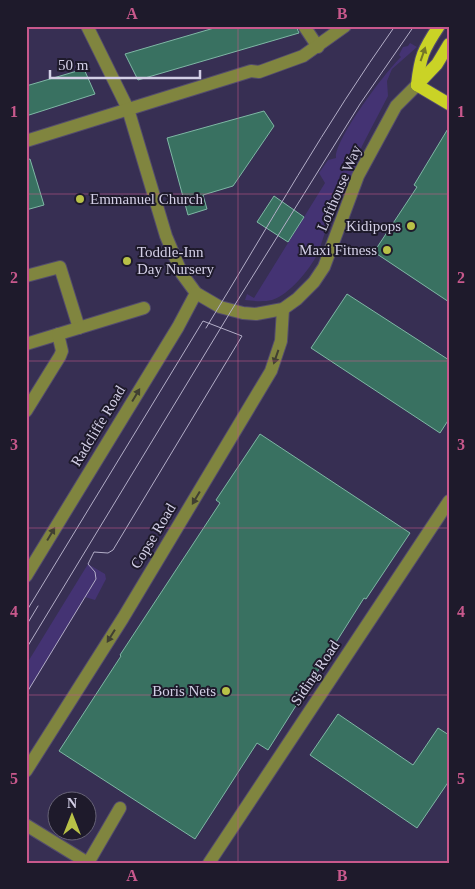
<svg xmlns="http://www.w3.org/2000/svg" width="475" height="889" font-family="Georgia,serif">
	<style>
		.green { fill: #443373 }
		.building { fill: #397161; stroke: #7fb7a5 }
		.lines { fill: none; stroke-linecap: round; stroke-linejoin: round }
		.minor-casing { stroke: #534c6d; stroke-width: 14 }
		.major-casing { stroke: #534c6d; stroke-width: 14 }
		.minor { stroke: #80853f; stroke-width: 12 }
		.major { stroke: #cad326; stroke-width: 12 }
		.tram { stroke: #b3aec8; stroke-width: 1 }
		.oneway { fill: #747628 }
		.oneway2 { fill: #403f32 }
		.grid { fill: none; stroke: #c8588c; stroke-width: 1; stroke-opacity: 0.55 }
		.poi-dot { fill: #b8c147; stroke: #1e1a2b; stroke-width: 2 }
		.labels { text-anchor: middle; stroke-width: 4; stroke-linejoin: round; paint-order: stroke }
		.street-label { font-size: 15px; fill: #d3cfe6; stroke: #1e1a2b }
		.poi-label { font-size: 15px; fill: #d3cfe6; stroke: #1e1a2b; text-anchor: end }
		.neatline { fill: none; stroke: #c8588c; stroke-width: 2 }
		.grid-label { font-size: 16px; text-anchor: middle; font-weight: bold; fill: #c8588c }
	</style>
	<rect width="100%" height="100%" fill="#372f53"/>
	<g class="green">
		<path d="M410 43 417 47 392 69 387 81 388 96 362 146 357 160V171L345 180C344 196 335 208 329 222 324 233 322 244 317 255 309 270 289 295 272 300 264 302 252 301 245 300L247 294 254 298 325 183 319 173 328 160 336 158C334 140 386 71 401 57L399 55 403 47 408 46Z"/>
		<polygon points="88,564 105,574 106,579 95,600 85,597 26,694 26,665"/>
	</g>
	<g class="building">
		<polygon points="221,26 296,26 299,33 138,80 125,54"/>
		<polygon points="84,69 95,94 26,116 26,86"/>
		<polygon points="264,111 274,126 233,186 203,195 207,209 188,215 167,138"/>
		<polygon points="449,127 449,302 374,252 417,187 414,185"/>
		<polygon points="30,159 44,205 26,210 26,160"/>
		<polygon points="274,196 304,217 288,242 257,222"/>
		<polygon points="347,294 449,360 449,419 440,433 311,348"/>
		<polygon points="260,434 410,533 366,599 364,598 268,750 257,743 195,839 59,751 121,656 120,655 220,503 216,500"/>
		<polygon points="338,714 413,765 438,728 449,735 449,781 417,828 310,755"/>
	</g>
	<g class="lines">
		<g class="minor-casing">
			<g id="minor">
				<polyline points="87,26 128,109 166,236 182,274 196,293 220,307 243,313 256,314 283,309 297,299 314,282 324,267 358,176 396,106 417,85"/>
				<polyline points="304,26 318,47"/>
				<polyline points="26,141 251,71 259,72 303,56 345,26"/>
				<polyline points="26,276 60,267 79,328"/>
				<polyline points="26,344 144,308"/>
				<polyline points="26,411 60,356 62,351 58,334"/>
				<polyline points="26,576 178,327 196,293"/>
				<polyline points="26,771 123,618 271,371 281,341 283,309"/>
				<polyline points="26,825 88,863"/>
				<polyline points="88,863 120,808"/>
				<polyline points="209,863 449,501"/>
			</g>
		</g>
		<g class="major-casing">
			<g id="major">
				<path d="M417 85C420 57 423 50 439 26"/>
				<polyline points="417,85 437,64 449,44"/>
				<polyline points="417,85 449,104"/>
			</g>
		</g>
		<use href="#minor" class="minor"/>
		<use href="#major" class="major"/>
		<g class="tram">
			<path d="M206 328C268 227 326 123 395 26"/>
			<polyline points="26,612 203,321 242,336 113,550 108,553 94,552 88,564 95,572 96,579 26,694"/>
			<polyline points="26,626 38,606"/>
			<polyline points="26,649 231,311 360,104 414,26"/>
		</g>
	</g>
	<defs><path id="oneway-solid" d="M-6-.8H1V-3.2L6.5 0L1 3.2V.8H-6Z" transform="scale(1.25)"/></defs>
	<use class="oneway" href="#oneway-solid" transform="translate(423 54) rotate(-71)"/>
	<g class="oneway2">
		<use href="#oneway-solid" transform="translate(276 357) rotate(109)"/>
		<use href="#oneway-solid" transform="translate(136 395) rotate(-59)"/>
		<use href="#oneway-solid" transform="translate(196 498) rotate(121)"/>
		<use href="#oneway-solid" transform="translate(51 534) rotate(-59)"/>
		<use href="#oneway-solid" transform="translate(111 636) rotate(122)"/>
	</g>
	<path class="grid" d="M238 26V863M26 194H449M26 361H449M26 528H449M26 695H449"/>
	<g class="poi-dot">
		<circle cx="80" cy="199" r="5"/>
		<circle cx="411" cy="226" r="5"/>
		<circle cx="387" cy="250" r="5"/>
		<circle cx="127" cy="261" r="5"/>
		<circle cx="226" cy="691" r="5"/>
	</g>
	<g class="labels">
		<g class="street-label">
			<text transform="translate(339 188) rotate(-67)" y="5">Lofthouse Way</text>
			<text transform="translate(98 426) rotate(-59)" y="5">Radcliffe Road</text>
			<text transform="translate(153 536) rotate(-59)" y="5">Copse Road</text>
			<text transform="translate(315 673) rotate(-56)" y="5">Siding Road</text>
		</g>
		<g class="poi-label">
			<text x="90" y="204" text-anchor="start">Emmanuel Church</text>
			<text x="401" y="231">Kidipops</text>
			<text x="377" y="255">Maxi Fitness</text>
			<text x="137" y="257" text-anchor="start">Toddle-Inn<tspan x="137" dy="17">Day Nursery</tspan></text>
			<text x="216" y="696">Boris Nets</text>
		</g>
	</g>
	<rect width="475" height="889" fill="none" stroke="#1e1a2b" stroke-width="55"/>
	<g transform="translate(72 816)"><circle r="24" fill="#1e1a2b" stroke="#666276"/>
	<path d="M0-4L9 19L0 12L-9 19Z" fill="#b8c147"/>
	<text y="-8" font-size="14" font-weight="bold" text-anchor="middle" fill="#d3cfe6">N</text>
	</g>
	<path d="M50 70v8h150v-8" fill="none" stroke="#d3cfe6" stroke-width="2.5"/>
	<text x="58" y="70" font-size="15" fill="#d3cfe6" stroke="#1e1a2b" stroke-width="4" paint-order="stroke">50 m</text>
	<rect x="28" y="28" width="420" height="834" class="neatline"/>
	<g class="grid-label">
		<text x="132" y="19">A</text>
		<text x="342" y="19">B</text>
		<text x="14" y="117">1</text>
		<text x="461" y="117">1</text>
		<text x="14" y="283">2</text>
		<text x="461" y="283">2</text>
		<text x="14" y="450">3</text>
		<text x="461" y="450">3</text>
		<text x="14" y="617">4</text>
		<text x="461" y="617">4</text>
		<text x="14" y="784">5</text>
		<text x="461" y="784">5</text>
		<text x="132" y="881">A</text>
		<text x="342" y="881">B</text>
	</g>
</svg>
